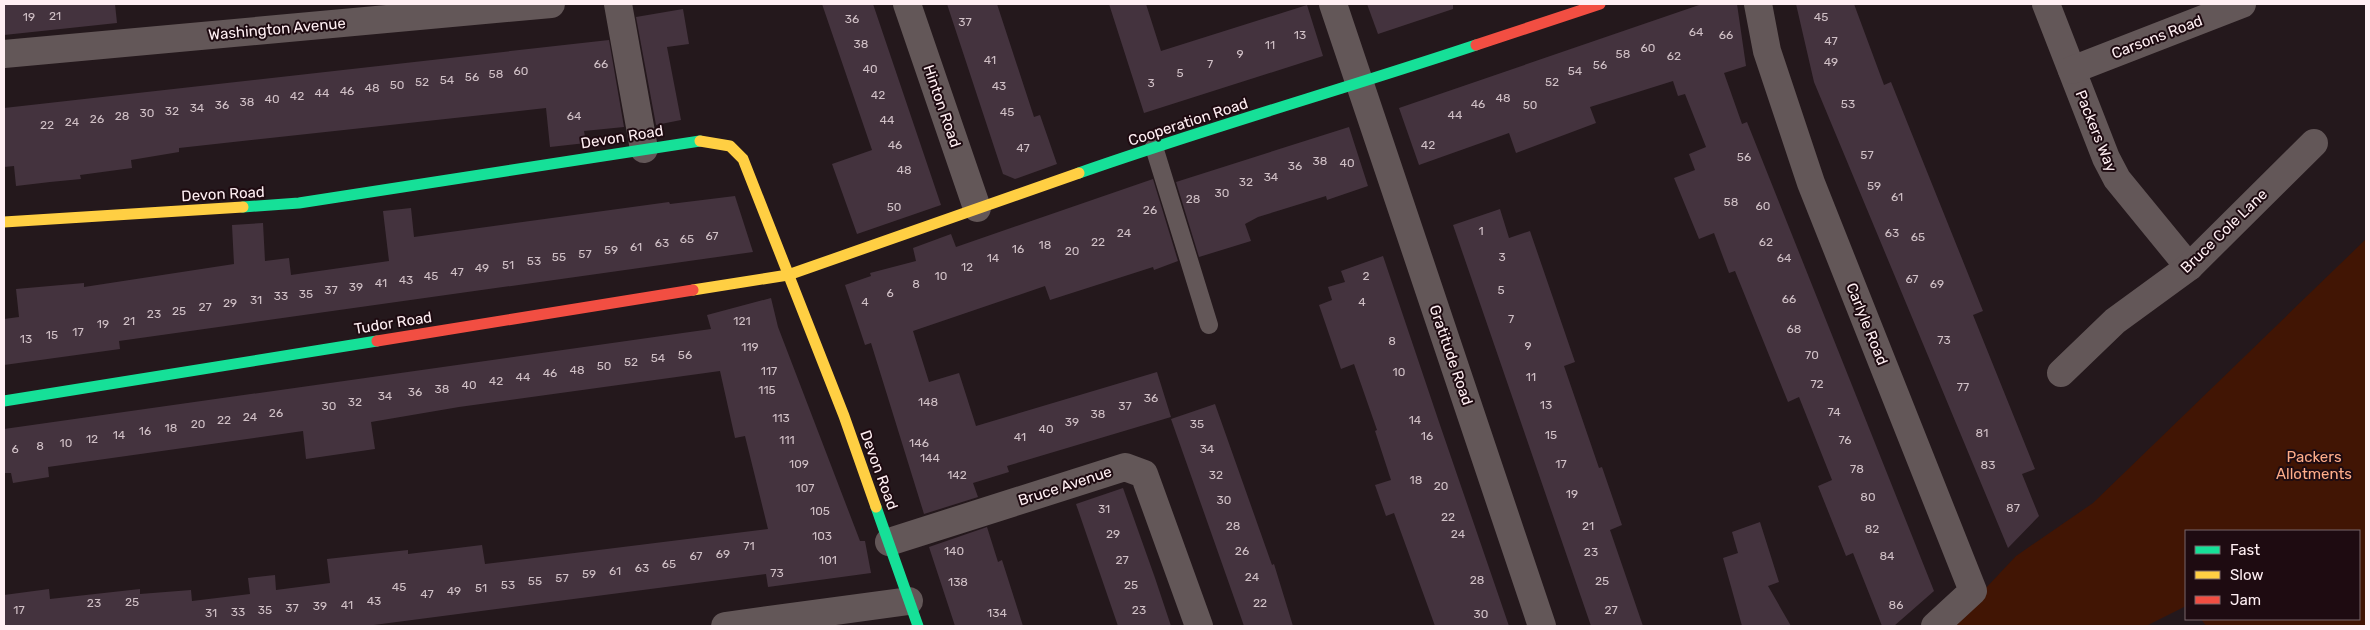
<svg xmlns="http://www.w3.org/2000/svg" width="2370" height="630" font-family="Rubik,sans-serif">
	<style>
		.green { fill: #411504 }
		.building { fill: #44333e }
		.lines { fill: none; stroke-linecap: round; stroke-linejoin: round }
		.lane { stroke: #635758; stroke-width: 18 }
		.street { stroke: #635758; stroke-width: 28 }
		.fast { stroke: #16e098; stroke-width: 11 }
		.slow { stroke: #ffcf43; stroke-width: 11 }
		.jam { stroke: #f24e42; stroke-width: 11 }
		.labels { text-anchor: middle; stroke-width: 4; stroke-linejoin: round; paint-order: stroke }
		.number-label { font-size: 12px; fill: #d0c0c6 }
		.street-label { font-size: 15px; fill: #ffeff3; stroke: #1e0b11 }
		.park-label { font-size: 15px; fill: #feac89; stroke: #1e0b11 }
	</style>
	<rect width="100%" height="100%" fill="#24181c"/>
	<polygon class="green" points="2366,239 2366,626 2206,626 2201,619 2359,619 2359,531 2186,531 2186,606 2146,626 1950,626 2016,556 2093,503"/>
	<g class="building">
		<polygon points="4,4 115,4 117,23 4,35"/>
		<polygon points="822,4 873,4 941,205 857,234 832,164 872,150"/>
		<polygon points="947,4 997,4 1034,117 1040,115 1057,164 1015,179 1003,174"/>
		<polygon points="1109,4 1146,4 1161,51 1307,5 1323,56 1144,113"/>
		<polygon points="1367,4 1453,4 1453,9 1378,34"/>
		<polygon points="1702,4 1737,4 1746,66 1724,73 1742,124 1747,122 1934,591 1894,626 1882,626 1853,553 1846,556 1818,486 1832,480 1799,397 1788,402 1735,271 1729,273 1714,233 1699,239 1674,178 1695,170 1689,154 1706,147 1685,94 1678,96 1673,81 1590,107 1596,123 1516,153 1509,133 1419,165 1399,108"/>
		<polygon points="1796,4 1854,4 1884,85 1891,82 1983,311 1973,315 2035,469 2022,474 2039,516 2008,548 1814,82"/>
		<polygon points="683,9 689,44 667,47 681,120 656,125 636,17"/>
		<polygon points="609,40 624,127 584,131 586,143 550,147 546,108 179,148 179,152 131,160 132,168 80,175 81,179 50,182 16,186 14,166 4,167 4,108"/>
		<polygon points="1349,127 1368,186 1327,200 1326,196 1258,217 1245,224 1251,241 1199,257 1176,182"/>
		<polygon points="1153,179 1178,261 1154,270 1153,267 1050,300 1045,286 913,331 929,382 959,373 976,426 1157,372 1171,417 1007,466 1009,472 973,483 978,497 924,514 871,343 865,345 845,285 871,276 870,273 916,261 913,248 951,234 956,247"/>
		<polygon points="735,196 753,252 119,341 120,349 4,365 4,319 19,317 16,289 84,283 84,287 234,264 232,225 263,223 265,261 289,258 291,275 389,261 383,211 411,208 414,237 669,202 670,204"/>
		<polygon points="1500,209 1509,238 1530,231 1575,362 1564,366 1599,468 1602,467 1622,525 1610,530 1643,626 1591,626 1453,225"/>
		<polygon points="1383,256 1440,425 1509,626 1435,626 1394,513 1386,516 1375,485 1391,480 1375,431 1377,430 1354,364 1341,369 1319,305 1332,300 1328,287 1345,282 1341,271"/>
		<polygon points="771,298 778,327 860,541 865,541 871,573 768,587 766,574 366,626 4,626 4,595 49,589 50,599 140,589 140,594 191,590 192,601 250,594 248,578 275,575 276,590 330,583 327,559 408,550 408,554 482,545 485,564 768,529 745,436 735,438 720,371 459,407 371,422 375,449 306,459 303,431 48,467 49,477 13,483 11,473 4,473 4,429 711,329 707,315"/>
		<polygon points="1215,404 1272,565 1274,564 1293,626 1244,626 1207,521 1171,419"/>
		<polygon points="1123,488 1155,578 1171,626 1118,626 1076,504"/>
		<polygon points="1760,522 1779,582 1768,586 1791,626 1742,626 1723,558 1738,553 1732,532"/>
		<polygon points="987,527 998,562 1002,560 1023,626 955,626 929,547"/>
	</g>
	<g class="lines">
		<polyline class="lane" points="1154,147 1209,325"/>
		<g class="street">
			<polyline points="618,4 644,149"/>
			<polyline points="907,4 977,208"/>
			<polyline points="1333,4 1542,626"/>
			<polyline points="1758,4 1767,51 1811,183 1973,591 1935,626"/>
			<polyline points="2046,4 2106,158 2117,179 2189,267"/>
			<polyline points="4,54 551,4"/>
			<polyline points="2072,70 2242,4"/>
			<polyline points="2061,373 2115,321 2189,267 2314,143"/>
			<polyline points="889,542 1125,467 1144,474 1199,626"/>
			<polyline points="725,626 909,601"/>
		</g>
		<g class="fast">
			<path d="M1079 173C1210 127 1344 89 1476 45"/>
			<polyline points="243,207 299,203 700,141"/>
			<polyline points="4,401 377,341"/>
			<polyline points="876,507 918,626"/>
		</g>
		<g class="slow">
			<polyline points="700,141 730,146 743,159 844,416 876,507"/>
			<polyline points="4,222 243,207"/>
			<polyline points="693,290 788,275 1079,173"/>
		</g>
		<g class="jam">
			<polyline points="1476,45 1600,4"/>
			<polyline points="377,341 693,290"/>
		</g>
	</g>
	<g class="labels">
		<g class="number-label">
			<text x="55" y="20">21</text>
			<text x="29" y="21">19</text>
			<text x="1821" y="21">45</text>
			<text x="852" y="23">36</text>
			<text x="965" y="26">37</text>
			<text x="1696" y="36">64</text>
			<text x="1300" y="39">13</text>
			<text x="1726" y="39">66</text>
			<text x="1831" y="45">47</text>
			<text x="861" y="48">38</text>
			<text x="1270" y="49">11</text>
			<text x="1648" y="52">60</text>
			<text x="1240" y="58">9</text>
			<text x="1623" y="58">58</text>
			<text x="1674" y="60">62</text>
			<text x="990" y="64">41</text>
			<text x="1831" y="66">49</text>
			<text x="601" y="68">66</text>
			<text x="1210" y="68">7</text>
			<text x="1600" y="69">56</text>
			<text x="870" y="73">40</text>
			<text x="521" y="75">60</text>
			<text x="1575" y="75">54</text>
			<text x="1180" y="77">5</text>
			<text x="496" y="78">58</text>
			<text x="472" y="81">56</text>
			<text x="447" y="84">54</text>
			<text x="422" y="86">52</text>
			<text x="1552" y="86">52</text>
			<text x="1151" y="87">3</text>
			<text x="397" y="89">50</text>
			<text x="999" y="90">43</text>
			<text x="372" y="92">48</text>
			<text x="347" y="95">46</text>
			<text x="322" y="97">44</text>
			<text x="878" y="99">42</text>
			<text x="297" y="100">42</text>
			<text x="1503" y="102">48</text>
			<text x="272" y="103">40</text>
			<text x="247" y="106">38</text>
			<text x="1478" y="108">46</text>
			<text x="1848" y="108">53</text>
			<text x="222" y="109">36</text>
			<text x="1530" y="109">50</text>
			<text x="197" y="112">34</text>
			<text x="172" y="115">32</text>
			<text x="1007" y="116">45</text>
			<text x="147" y="117">30</text>
			<text x="1455" y="119">44</text>
			<text x="122" y="120">28</text>
			<text x="574" y="120">64</text>
			<text x="97" y="123">26</text>
			<text x="887" y="124">44</text>
			<text x="72" y="126">24</text>
			<text x="47" y="129">22</text>
			<text x="895" y="149">46</text>
			<text x="1428" y="149">42</text>
			<text x="1023" y="152">47</text>
			<text x="1867" y="159">57</text>
			<text x="1744" y="161">56</text>
			<text x="1320" y="165">38</text>
			<text x="1347" y="167">40</text>
			<text x="1295" y="170">36</text>
			<text x="904" y="174">48</text>
			<text x="1271" y="181">34</text>
			<text x="1246" y="186">32</text>
			<text x="1874" y="190">59</text>
			<text x="1222" y="197">30</text>
			<text x="1897" y="201">61</text>
			<text x="1193" y="203">28</text>
			<text x="1731" y="206">58</text>
			<text x="1763" y="210">60</text>
			<text x="894" y="211">50</text>
			<text x="1150" y="214">26</text>
			<text x="1481" y="235">1</text>
			<text x="1124" y="237">24</text>
			<text x="1892" y="237">63</text>
			<text x="712" y="240">67</text>
			<text x="1918" y="241">65</text>
			<text x="687" y="243">65</text>
			<text x="1098" y="246">22</text>
			<text x="1766" y="246">62</text>
			<text x="662" y="247">63</text>
			<text x="1045" y="249">18</text>
			<text x="636" y="251">61</text>
			<text x="1018" y="253">16</text>
			<text x="611" y="254">59</text>
			<text x="1072" y="255">20</text>
			<text x="585" y="258">57</text>
			<text x="559" y="261">55</text>
			<text x="1502" y="261">3</text>
			<text x="993" y="262">14</text>
			<text x="1784" y="262">64</text>
			<text x="534" y="265">53</text>
			<text x="508" y="269">51</text>
			<text x="967" y="271">12</text>
			<text x="482" y="272">49</text>
			<text x="457" y="276">47</text>
			<text x="431" y="280">45</text>
			<text x="941" y="280">10</text>
			<text x="1366" y="280">2</text>
			<text x="1912" y="283">67</text>
			<text x="406" y="284">43</text>
			<text x="381" y="287">41</text>
			<text x="916" y="288">8</text>
			<text x="1937" y="288">69</text>
			<text x="356" y="291">39</text>
			<text x="331" y="294">37</text>
			<text x="1501" y="294">5</text>
			<text x="890" y="297">6</text>
			<text x="306" y="298">35</text>
			<text x="281" y="300">33</text>
			<text x="1789" y="303">66</text>
			<text x="256" y="304">31</text>
			<text x="865" y="306">4</text>
			<text x="1362" y="306">4</text>
			<text x="230" y="307">29</text>
			<text x="205" y="311">27</text>
			<text x="179" y="315">25</text>
			<text x="154" y="318">23</text>
			<text x="1511" y="323">7</text>
			<text x="129" y="325">21</text>
			<text x="742" y="325">121</text>
			<text x="103" y="328">19</text>
			<text x="1794" y="333">68</text>
			<text x="78" y="336">17</text>
			<text x="52" y="339">15</text>
			<text x="26" y="343">13</text>
			<text x="1944" y="344">73</text>
			<text x="1392" y="345">8</text>
			<text x="1528" y="350">9</text>
			<text x="750" y="351">119</text>
			<text x="685" y="359">56</text>
			<text x="1812" y="359">70</text>
			<text x="658" y="362">54</text>
			<text x="631" y="366">52</text>
			<text x="604" y="370">50</text>
			<text x="577" y="374">48</text>
			<text x="769" y="375">117</text>
			<text x="1399" y="376">10</text>
			<text x="550" y="377">46</text>
			<text x="523" y="381">44</text>
			<text x="1531" y="381">11</text>
			<text x="496" y="385">42</text>
			<text x="1817" y="388">72</text>
			<text x="469" y="389">40</text>
			<text x="1963" y="391">77</text>
			<text x="442" y="393">38</text>
			<text x="767" y="394">115</text>
			<text x="415" y="396">36</text>
			<text x="385" y="400">34</text>
			<text x="1151" y="402">36</text>
			<text x="355" y="406">32</text>
			<text x="928" y="406">148</text>
			<text x="1546" y="409">13</text>
			<text x="329" y="410">30</text>
			<text x="1125" y="410">37</text>
			<text x="1834" y="416">74</text>
			<text x="276" y="417">26</text>
			<text x="1098" y="418">38</text>
			<text x="250" y="421">24</text>
			<text x="781" y="422">113</text>
			<text x="224" y="424">22</text>
			<text x="1415" y="424">14</text>
			<text x="1072" y="426">39</text>
			<text x="198" y="428">20</text>
			<text x="1197" y="428">35</text>
			<text x="171" y="432">18</text>
			<text x="1046" y="433">40</text>
			<text x="145" y="435">16</text>
			<text x="1982" y="437">81</text>
			<text x="119" y="439">14</text>
			<text x="1551" y="439">15</text>
			<text x="1427" y="440">16</text>
			<text x="1020" y="441">41</text>
			<text x="92" y="443">12</text>
			<text x="787" y="444">111</text>
			<text x="1845" y="444">76</text>
			<text x="66" y="447">10</text>
			<text x="919" y="447">146</text>
			<text x="40" y="450">8</text>
			<text x="15" y="453">6</text>
			<text x="1207" y="453">34</text>
			<text x="930" y="462">144</text>
			<text x="799" y="468">109</text>
			<text x="1561" y="468">17</text>
			<text x="1988" y="469">83</text>
			<text x="1857" y="473">78</text>
			<text x="957" y="479">142</text>
			<text x="1216" y="479">32</text>
			<text x="1416" y="484">18</text>
			<text x="1441" y="490">20</text>
			<text x="805" y="492">107</text>
			<text x="1572" y="498">19</text>
			<text x="1868" y="501">80</text>
			<text x="1224" y="504">30</text>
			<text x="2013" y="512">87</text>
			<text x="1104" y="513">31</text>
			<text x="820" y="515">105</text>
			<text x="1448" y="521">22</text>
			<text x="1233" y="530">28</text>
			<text x="1588" y="530">21</text>
			<text x="1872" y="533">82</text>
			<text x="1113" y="538">29</text>
			<text x="1458" y="538">24</text>
			<text x="822" y="540">103</text>
			<text x="749" y="550">71</text>
			<text x="954" y="555">140</text>
			<text x="1242" y="555">26</text>
			<text x="1591" y="556">23</text>
			<text x="723" y="558">69</text>
			<text x="696" y="560">67</text>
			<text x="1887" y="560">84</text>
			<text x="828" y="564">101</text>
			<text x="1122" y="564">27</text>
			<text x="669" y="568">65</text>
			<text x="642" y="572">63</text>
			<text x="615" y="575">61</text>
			<text x="777" y="577">73</text>
			<text x="589" y="578">59</text>
			<text x="1252" y="581">24</text>
			<text x="562" y="582">57</text>
			<text x="1477" y="584">28</text>
			<text x="535" y="585">55</text>
			<text x="1602" y="585">25</text>
			<text x="958" y="586">138</text>
			<text x="508" y="589">53</text>
			<text x="1131" y="589">25</text>
			<text x="399" y="591">45</text>
			<text x="481" y="592">51</text>
			<text x="454" y="595">49</text>
			<text x="427" y="598">47</text>
			<text x="374" y="605">43</text>
			<text x="132" y="606">25</text>
			<text x="94" y="607">23</text>
			<text x="1260" y="607">22</text>
			<text x="347" y="609">41</text>
			<text x="1896" y="609">86</text>
			<text x="320" y="610">39</text>
			<text x="292" y="612">37</text>
			<text x="19" y="614">17</text>
			<text x="265" y="614">35</text>
			<text x="1139" y="614">23</text>
			<text x="1611" y="614">27</text>
			<text x="238" y="616">33</text>
			<text x="211" y="617">31</text>
			<text x="997" y="617">134</text>
			<text x="1481" y="618">30</text>
		</g>
		<g class="street-label">
			<text transform="translate(277 29) rotate(-5)" y="5">Washington Avenue</text>
			<text transform="translate(2157 37) rotate(-21)" y="5">Carsons Road</text>
			<text transform="translate(942 106) rotate(71)" y="5">Hinton Road</text>
			<text transform="translate(1188 122) rotate(-18)" y="5">Cooperation Road</text>
			<text transform="translate(2096 131) rotate(68)" y="5">Packers Way</text>
			<text transform="translate(622 137) rotate(-9)" y="5">Devon Road</text>
			<text transform="translate(223 194) rotate(-3)" y="5">Devon Road</text>
			<text transform="translate(2224 231) rotate(-44)" y="5">Bruce Cole Lane</text>
			<text transform="translate(393 323) rotate(-9)" y="5">Tudor Road</text>
			<text transform="translate(1867 324) rotate(68)" y="5">Carlyle Road</text>
			<text transform="translate(1451 355) rotate(71)" y="5">Gratitude Road</text>
			<text transform="translate(879 470) rotate(70)" y="5">Devon Road</text>
			<text transform="translate(1065 486) rotate(-18)" y="5">Bruce Avenue</text>
		</g>
		<g class="park-label">
			<text x="2314" y="462">Packers<tspan x="2314" dy="17">Allotments</tspan></text>
		</g>
	</g>
	<rect width="2370" height="630" fill="none" stroke="#ffeff3" stroke-width="10"/>
	<rect x="2185" y="530" width="175" height="90" fill="#1e0b11" stroke="#78666b"/>
	<rect x="2195" y="546" width="25" height="8" fill="#16e098" stroke="#78666b"/>
	<text x="2230" y="555" font-size="15" fill="#ffeff3">Fast</text>
	<rect x="2195" y="571" width="25" height="8" fill="#ffcf43" stroke="#78666b"/>
	<text x="2230" y="580" font-size="15" fill="#ffeff3">Slow</text>
	<rect x="2195" y="596" width="25" height="8" fill="#f24e42" stroke="#78666b"/>
	<text x="2230" y="605" font-size="15" fill="#ffeff3">Jam</text>
</svg>
